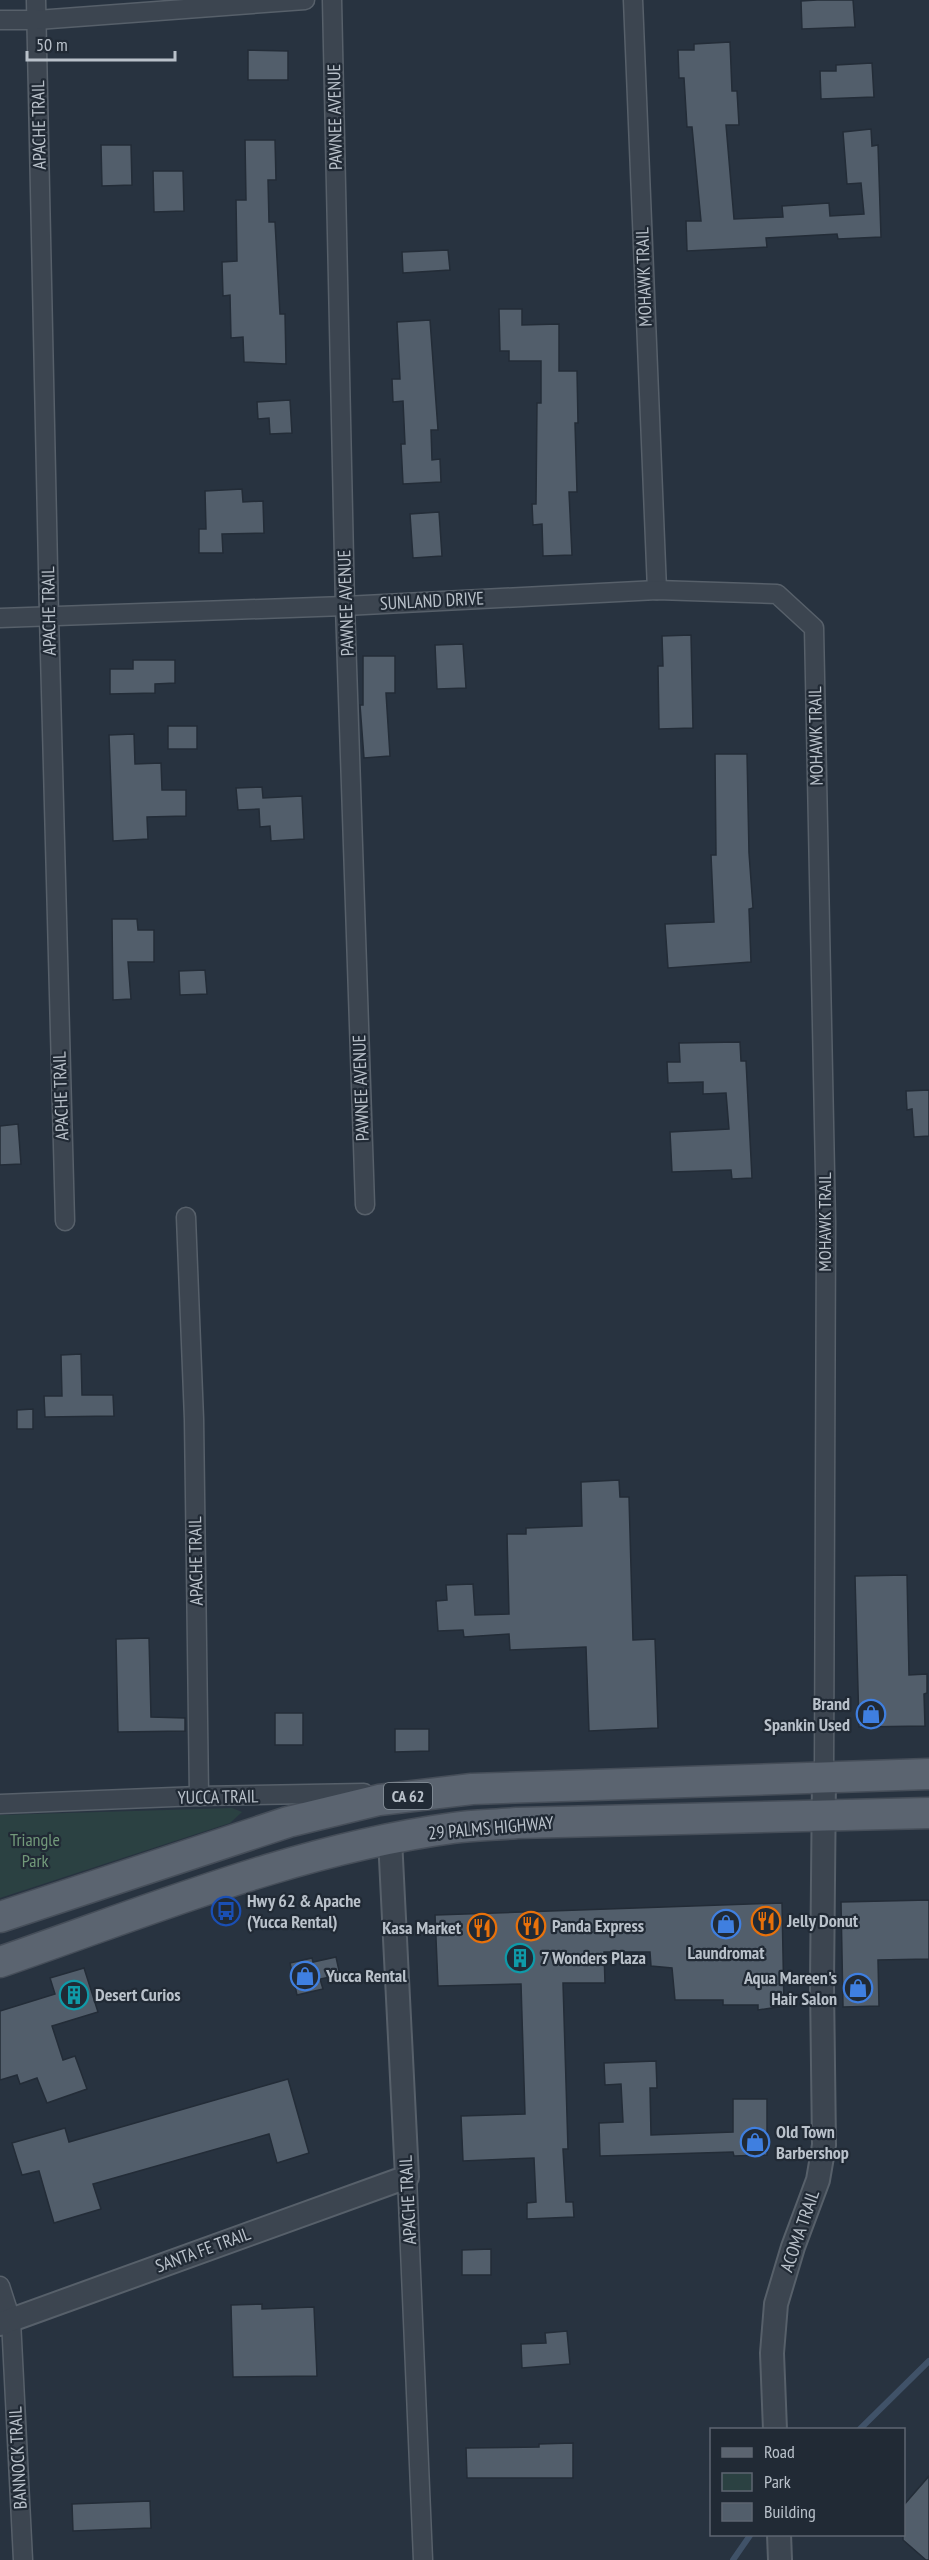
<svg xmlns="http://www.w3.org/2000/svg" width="929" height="2560" font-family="'PT Sans Narrow',sans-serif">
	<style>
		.green { fill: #2b4142 }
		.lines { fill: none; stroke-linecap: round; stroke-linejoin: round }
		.stream { stroke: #405268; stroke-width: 6 }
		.building { fill: #525e6b; stroke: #232c37; stroke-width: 1.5 }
		.minor-casing { stroke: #57606a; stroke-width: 21 }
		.tertiary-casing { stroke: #57606a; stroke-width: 26 }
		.primary-casing { stroke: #464e59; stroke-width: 33 }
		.minor { stroke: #3c4550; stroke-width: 18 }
		.tertiary { stroke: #3c4550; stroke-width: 22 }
		.primary { stroke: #5b6470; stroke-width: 30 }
		.labels { text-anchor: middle; stroke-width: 4.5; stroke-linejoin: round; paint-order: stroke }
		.shield { fill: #212a35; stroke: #8b949d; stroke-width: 1.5 }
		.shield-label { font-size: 16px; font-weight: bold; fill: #b9c1ca }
		.street-label { font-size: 18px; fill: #b9c1ca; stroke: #212a35 }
		.poi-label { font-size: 18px; font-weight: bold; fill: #b9c1ca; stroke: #212a35; text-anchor: start }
		.park-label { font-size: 18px; fill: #72997a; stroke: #212a35 }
	</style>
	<rect width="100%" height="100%" fill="#283340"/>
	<polygon class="green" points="232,1808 242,1812 230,1823 0,1898 0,1815"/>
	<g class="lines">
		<g class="stream">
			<polyline points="859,2430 929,2361"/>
			<polyline points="733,2560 751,2534"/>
		</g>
	</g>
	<g class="building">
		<polygon points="817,0 853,0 855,27 802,29 801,1"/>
		<polygon points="730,42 732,91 737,91 739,125 726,125 734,219 783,217 782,206 829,203 830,216 864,214 861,183 847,184 843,132 871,129 872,146 878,145 881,237 838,239 837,234 766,238 767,247 687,251 686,221 701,221 692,127 687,127 684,78 679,78 678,50 694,50 694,44"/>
		<polygon points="248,50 288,51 288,80 248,80"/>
		<polygon points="872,63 874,97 821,99 820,71 836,71 836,65"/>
		<polygon points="245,140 275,140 276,180 268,180 269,222 275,222 280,314 285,314 286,364 244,362 243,337 231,338 230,295 223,296 222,262 237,261 236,200 246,200"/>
		<polygon points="101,145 131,145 132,185 102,186"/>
		<polygon points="153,171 183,171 184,211 154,212"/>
		<polygon points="448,250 450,270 403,273 402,252"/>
		<polygon points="499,309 522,309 522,325 559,324 559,371 577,371 578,423 575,423 577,492 569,492 572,555 543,556 542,524 533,525 532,504 536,504 537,403 541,403 541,361 509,361 509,351 500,351"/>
		<polygon points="430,320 438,430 431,430 432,460 440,459 441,482 403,484 401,444 405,444 403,401 393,402 392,379 400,379 397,322"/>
		<polygon points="290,400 292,433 270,434 269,418 258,419 257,402"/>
		<polygon points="242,489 243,502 263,501 264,533 222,534 223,553 199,553 199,529 206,529 205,491"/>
		<polygon points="439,512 442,556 413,558 410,514"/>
		<polygon points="691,635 693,728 659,729 658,666 663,666 662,636"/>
		<polygon points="463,644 466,688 437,689 435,645"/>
		<polygon points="363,656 395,656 395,693 386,693 390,756 364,758 360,705 363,705"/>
		<polygon points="133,660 175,660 175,683 155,684 155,693 110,694 110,669 133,669"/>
		<rect x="168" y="726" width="29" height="23"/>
		<polygon points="134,734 135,764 161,763 162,790 186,790 186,816 147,817 148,839 113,841 109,735"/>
		<polygon points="715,754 747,754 749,853 753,908 749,909 751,962 668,968 665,924 714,922 711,855 716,855"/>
		<polygon points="262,787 263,798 302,796 304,839 271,841 270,826 260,827 259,809 238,810 236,788"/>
		<polygon points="112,919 137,919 138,930 154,930 154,962 128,962 131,999 113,1000"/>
		<polygon points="205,970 207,994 180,995 179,971"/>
		<polygon points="740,1042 741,1061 746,1061 752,1178 732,1179 731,1170 672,1172 670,1132 729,1129 726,1093 703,1094 703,1082 668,1083 667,1062 680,1062 679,1043"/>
		<polygon points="929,1090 929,1136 914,1137 912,1109 907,1110 906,1091"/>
		<polygon points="18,1124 21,1164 0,1165 0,1126"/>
		<polygon points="81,1354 82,1395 113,1395 114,1416 45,1417 44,1396 62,1396 61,1355"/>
		<polygon points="33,1409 33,1429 17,1429 17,1410"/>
		<polygon points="619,1480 620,1497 629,1497 633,1640 655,1639 658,1728 589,1731 586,1647 510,1650 509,1634 464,1637 463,1630 438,1631 436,1601 447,1600 446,1585 473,1584 475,1615 509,1614 507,1534 526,1534 526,1528 582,1526 581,1482"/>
		<polygon points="907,1575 909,1675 927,1674 927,1693 924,1694 925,1726 859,1727 855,1576"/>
		<polygon points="149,1638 151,1717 185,1718 185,1731 118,1732 116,1639"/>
		<rect x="275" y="1713" width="28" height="32"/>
		<polygon points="395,1729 429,1729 429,1751 395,1752"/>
		<polygon points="929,1900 929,1959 878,1960 879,2006 843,2007 841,1902"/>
		<polygon points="782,1903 784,2006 758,2010 758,2005 723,2005 723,2000 675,2000 672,1968 651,1966 650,1952 604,1952 605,1983 563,1983 568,2149 563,2149 566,2202 573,2202 574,2217 527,2219 527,2203 536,2202 534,2158 463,2161 461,2116 525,2114 521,1984 438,1986 435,1915"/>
		<polygon points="336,1957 340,1975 320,1979 323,1989 297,1995 290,1963 312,1958 313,1962"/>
		<polygon points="84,1968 98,2012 52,2026 63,2060 75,2056 87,2089 47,2103 37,2078 20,2084 17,2075 0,2080 0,2011 55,1994 50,1978"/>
		<polygon points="656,2061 657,2088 650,2088 651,2135 733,2132 733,2099 767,2099 767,2155 734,2156 733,2152 600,2156 599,2123 623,2122 621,2084 605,2085 604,2063"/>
		<polygon points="288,2079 309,2153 277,2163 269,2134 93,2184 101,2209 54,2223 39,2171 22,2175 12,2143 65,2128 69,2142"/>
		<polygon points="491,2249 491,2275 462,2275 462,2250"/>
		<polygon points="262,2304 262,2309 314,2307 317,2376 233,2377 231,2305"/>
		<polygon points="567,2331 570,2364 522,2368 521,2344 546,2343 545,2333"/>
		<polygon points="573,2443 573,2478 467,2478 466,2448 539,2447 539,2444"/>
		<polygon points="929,2476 929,2560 926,2560 903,2540 903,2506"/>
		<polygon points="150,2501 151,2528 73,2531 72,2504"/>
	</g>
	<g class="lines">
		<g class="minor-casing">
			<g id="minor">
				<polyline points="36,0 49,616 65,1221"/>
				<polyline points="332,0 345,606 365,1205"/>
				<polyline points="633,0 657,590"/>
				<polyline points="0,20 37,20 305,0"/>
				<polyline points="0,618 345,606 657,590 777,594 814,628 826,1223 824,1777"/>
				<polyline points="186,1217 194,1419 199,1796"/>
				<polyline points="0,1804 199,1796 364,1793"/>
				<polyline points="407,2177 423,2560"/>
				<polyline points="0,2286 11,2320 23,2560"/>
			</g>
		</g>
		<g class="tertiary-casing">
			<g id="tertiary">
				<polyline points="0,2324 407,2177 390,1839"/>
				<polyline points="775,2430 772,2353 776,2304 793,2247 818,2180 824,2145 822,1985 824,1777"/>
				<polyline points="779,2534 780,2560"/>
			</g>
		</g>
		<g class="primary-casing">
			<g id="primary">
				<polyline points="0,1917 288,1822 379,1800 472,1789 929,1774"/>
				<path d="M0 1962C148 1911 297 1849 453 1828 474 1825 496 1825 517 1823L929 1813"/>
			</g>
		</g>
		<use href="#minor" class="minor"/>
		<use href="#tertiary" class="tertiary"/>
		<use href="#primary" class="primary"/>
	</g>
	<defs>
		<g id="shop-ring" transform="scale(1.5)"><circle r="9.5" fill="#212a35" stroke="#3f7fe0" stroke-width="1.5"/><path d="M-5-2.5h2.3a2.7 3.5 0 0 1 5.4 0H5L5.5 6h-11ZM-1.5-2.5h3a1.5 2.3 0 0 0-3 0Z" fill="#3f7fe0"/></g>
		<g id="bus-ring" transform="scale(1.5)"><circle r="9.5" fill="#212a35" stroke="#1a4fb4" stroke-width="1.5"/><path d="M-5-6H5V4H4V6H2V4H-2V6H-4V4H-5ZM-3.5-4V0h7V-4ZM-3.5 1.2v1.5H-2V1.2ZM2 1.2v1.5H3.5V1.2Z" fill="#1a4fb4"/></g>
		<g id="restaurant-ring" transform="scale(1.5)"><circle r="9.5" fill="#212a35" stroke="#e8710a" stroke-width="1.5"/><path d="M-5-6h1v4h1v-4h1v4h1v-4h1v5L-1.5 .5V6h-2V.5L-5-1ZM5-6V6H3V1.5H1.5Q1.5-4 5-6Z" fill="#e8710a"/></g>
		<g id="building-ring" transform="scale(1.5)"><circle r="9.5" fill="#212a35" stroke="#0f9aa8" stroke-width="1.5"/><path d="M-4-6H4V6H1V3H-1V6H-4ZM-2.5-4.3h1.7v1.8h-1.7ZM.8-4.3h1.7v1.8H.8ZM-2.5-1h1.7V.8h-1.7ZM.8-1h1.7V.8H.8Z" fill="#0f9aa8"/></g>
	</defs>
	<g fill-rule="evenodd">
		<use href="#shop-ring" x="871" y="1714"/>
		<use href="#bus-ring" x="226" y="1911"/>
		<use href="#restaurant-ring" x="766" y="1921"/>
		<use href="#shop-ring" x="726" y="1924"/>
		<use href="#restaurant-ring" x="531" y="1926"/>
		<use href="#restaurant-ring" x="482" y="1928"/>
		<use href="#building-ring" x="520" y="1958"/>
		<use href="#shop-ring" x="305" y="1976"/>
		<use href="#shop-ring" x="858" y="1988"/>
		<use href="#building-ring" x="74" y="1995"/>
		<use href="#shop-ring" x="755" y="2142"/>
	</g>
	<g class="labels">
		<rect class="shield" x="384" y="1783" width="48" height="26" rx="4.5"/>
		<g class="shield-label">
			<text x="408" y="1802">CA 62</text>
		</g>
		<g class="street-label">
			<text transform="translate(335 117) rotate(-91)" y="6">PAWNEE AVENUE</text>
			<text transform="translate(39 125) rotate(-91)" y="6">APACHE TRAIL</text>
			<text transform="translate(644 277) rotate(-92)" y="6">MOHAWK TRAIL</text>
			<text transform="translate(432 601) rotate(-3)" y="6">SUNLAND DRIVE</text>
			<text transform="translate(346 603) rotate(-92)" y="6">PAWNEE AVENUE</text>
			<text transform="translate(49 611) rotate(-91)" y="6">APACHE TRAIL</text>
			<text transform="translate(816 736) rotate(-91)" y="6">MOHAWK TRAIL</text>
			<text transform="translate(361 1088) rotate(-92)" y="6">PAWNEE AVENUE</text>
			<text transform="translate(61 1096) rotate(-92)" y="6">APACHE TRAIL</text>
			<text transform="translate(825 1222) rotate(-90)" y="6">MOHAWK TRAIL</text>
			<text transform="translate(196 1561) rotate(-91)" y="6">APACHE TRAIL</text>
			<text transform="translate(218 1797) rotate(-1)" y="6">YUCCA TRAIL</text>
			<text transform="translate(491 1828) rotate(-5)" y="6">29 PALMS HIGHWAY</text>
			<text transform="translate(408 2200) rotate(-93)" y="6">APACHE TRAIL</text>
			<text transform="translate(800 2231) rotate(-71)" y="6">ACOMA TRAIL</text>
			<text transform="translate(203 2250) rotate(-20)" y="6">SANTA FE TRAIL</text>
			<text transform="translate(18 2458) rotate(-93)" y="6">BANNOCK TRAIL</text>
		</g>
		<g class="poi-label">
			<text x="850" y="1710" text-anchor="end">Brand<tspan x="850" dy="21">Spankin Used</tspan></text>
			<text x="247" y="1907">Hwy 62 &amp; Apache<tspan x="247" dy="21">(Yucca Rental)</tspan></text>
			<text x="787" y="1927">Jelly Donut</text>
			<text x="552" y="1932">Panda Express</text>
			<text x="461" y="1934" text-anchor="end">Kasa Market</text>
			<text x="726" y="1959" text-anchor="middle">Laundromat</text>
			<text x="541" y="1964">7 Wonders Plaza</text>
			<text x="326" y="1982">Yucca Rental</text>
			<text x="837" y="1984" text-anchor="end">Aqua Mareen's<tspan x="837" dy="21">Hair Salon</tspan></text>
			<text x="95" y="2001">Desert Curios</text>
			<text x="776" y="2138">Old Town<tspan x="776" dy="21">Barbershop</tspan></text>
		</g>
		<g class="park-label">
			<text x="35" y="1846">Triangle<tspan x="35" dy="21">Park</tspan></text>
		</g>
	</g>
	<rect x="710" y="2428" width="195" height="108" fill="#212a35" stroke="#5e6671" stroke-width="1.5"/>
	<rect x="722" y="2448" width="30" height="9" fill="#5b6470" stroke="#5e6671" stroke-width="1.5"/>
	<text x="764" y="2458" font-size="18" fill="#b9c1ca">Road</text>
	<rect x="722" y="2473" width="30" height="18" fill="#2b4142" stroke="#5e6671" stroke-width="1.5"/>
	<text x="764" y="2488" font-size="18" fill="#b9c1ca">Park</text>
	<rect x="722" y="2503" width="30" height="18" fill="#525e6b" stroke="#5e6671" stroke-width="1.5"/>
	<text x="764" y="2518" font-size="18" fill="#b9c1ca">Building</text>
	<path d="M27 51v9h148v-9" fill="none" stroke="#b9c1ca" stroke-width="3"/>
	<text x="36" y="51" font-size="18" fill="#b9c1ca" stroke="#212a35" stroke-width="4.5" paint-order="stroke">50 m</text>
</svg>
